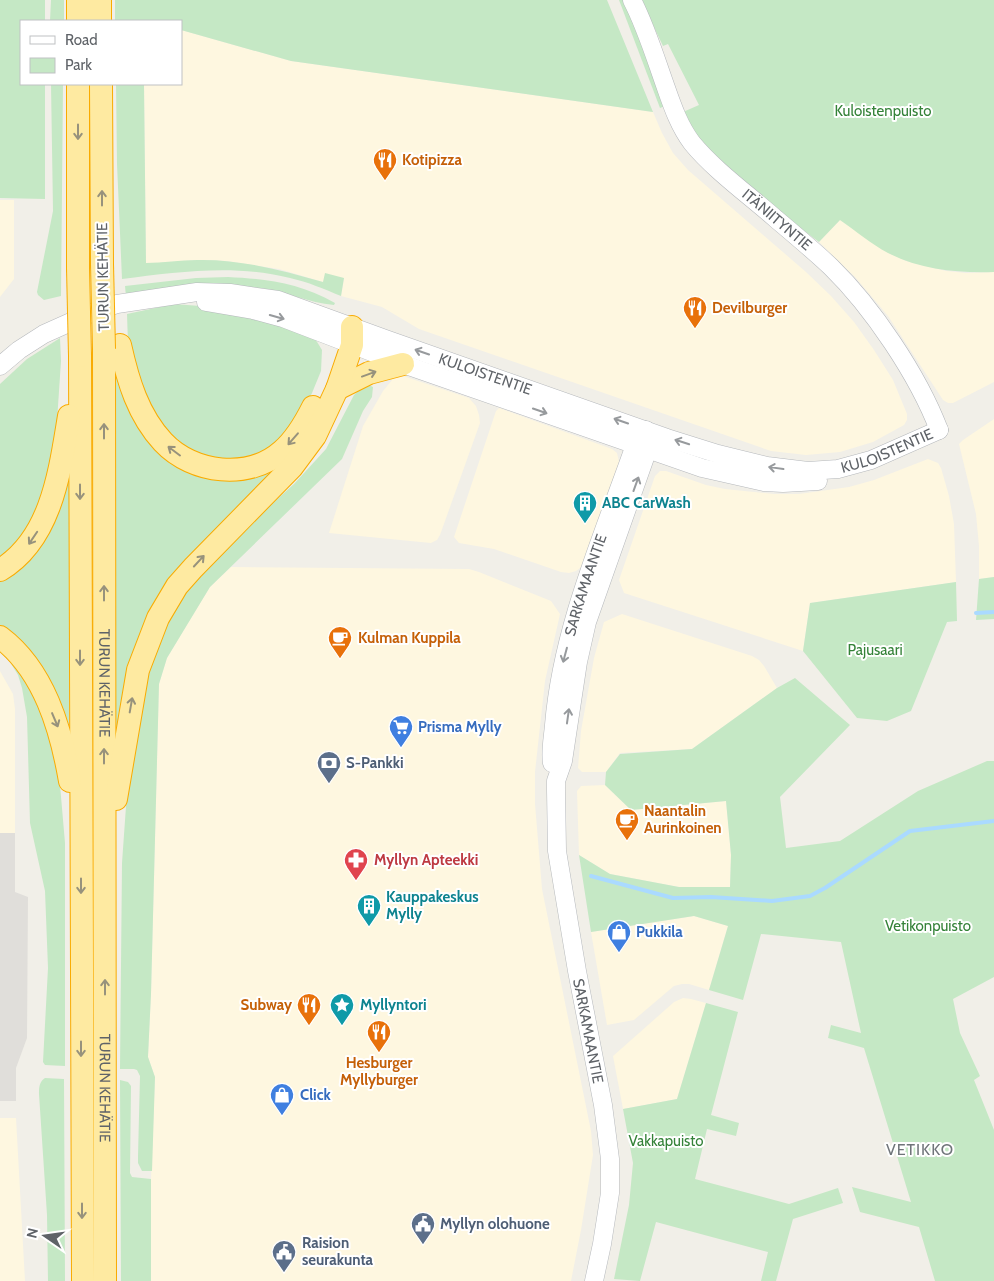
<svg xmlns="http://www.w3.org/2000/svg" width="994" height="1281" font-family="Cabin,sans-serif">
	<style>
		.commercial { fill: #fef7e0 }
		.industrial { fill: #e0deda }
		.green { fill: #c5e8c5 }
		.lines { fill: none; stroke-linecap: round; stroke-linejoin: round }
		.stream { stroke: #aadaff; stroke-width: 4 }
		.tertiary-casing { stroke: #b5b8bc; stroke-width: 19 }
		.trunk-casing { stroke: #f9ab00; stroke-width: 24 }
		.tertiary { stroke: #fff; stroke-width: 18 }
		.trunk { stroke: #feeaa1; stroke-width: 22 }
		.trunk-bridge-casing { stroke: #f9ab00; stroke-width: 24; stroke-linecap: butt }
		.trunk-bridge { stroke: #feeaa1; stroke-width: 22 }
		.oneway { stroke: #97927c }
		.oneway2 { stroke: #979a9d }
		.labels { text-anchor: middle; stroke-width: 4; stroke-linejoin: round; paint-order: stroke }
		.park-label { font-size: 15px; fill: #348238; stroke: #fff }
		.food-label { font-size: 15px; font-weight: bold; fill: #c56008; stroke: #fff; text-anchor: start }
		.street-label { font-size: 15px; fill: #5f6368; stroke: #fff }
		.culture-label { font-size: 15px; font-weight: bold; fill: #0d838f; stroke: #fff; text-anchor: start }
		.shop-label { font-size: 15px; font-weight: bold; fill: #366cbe; stroke: #fff; text-anchor: start }
		.service-label { font-size: 15px; font-weight: bold; fill: #4e5e75; stroke: #fff; text-anchor: start }
		.health-label { font-size: 15px; font-weight: bold; fill: #be3a42; stroke: #fff; text-anchor: start }
		.neighbourhood-label { font-size: 16px; letter-spacing: 1px; fill: #70757a; stroke: #fff }
	</style>
	<rect width="100%" height="100%" fill="#f1efe8"/>
	<g class="commercial">
		<polygon points="181,30 291,61 653,112 662,133 673,153 688,170 806,272 831,296 854,322 874,350 893,380 907,414 907,420 904,425 873,442 840,452 806,455 771,451 419,329 382,307 341,296 344,278 323,282 279,269 226,261 198,260 146,264 144,84 181,84"/>
		<polygon points="0,200 14,200 14,279 0,297"/>
		<polygon points="840,220 887,252 906,261 946,271 966,273 994,272 994,382 953,403 948,403 943,400 888,316 855,277 819,242"/>
		<polygon points="397,374 469,398 476,406 479,415 480,423 440,535 437,540 431,543 329,533 363,426 383,391"/>
		<polygon points="499,408 612,449 617,453 620,466 584,565 576,571 569,573 561,572 494,549 459,543 454,537 496,411"/>
		<polygon points="994,419 994,577 979,579 979,546 976,514 959,444 963,440"/>
		<polygon points="928,459 938,463 941,468 949,496 954,524 956,582 810,603 803,651 624,593 619,580 655,476 660,471 666,471 706,485 725,489 774,494 799,494 849,487 874,480"/>
		<polygon points="231,567 469,569 479,572 551,601 560,614 545,681 535,772 535,804 542,889 591,1131 593,1155 581,1230 571,1281 151,1281 151,1180 155,1077 148,1057 151,994 159,684 167,658 188,623 210,587"/>
		<polygon points="622,614 752,656 759,660 764,666 777,688 692,749 620,753 606,772 582,772 578,768 581,731 594,658 604,622"/>
		<polygon points="0,671 13,694 15,709 15,833 0,833"/>
		<polygon points="605,785 631,810 726,801 731,855 730,887 679,887 610,874 579,855 577,791 581,786"/>
		<polygon points="694,916 728,926 709,990 689,984 682,984 674,986 634,1020 607,1025 591,932"/>
		<polygon points="683,998 691,999 706,1003 677,1099 623,1109 613,1056 674,1002"/>
		<polygon points="0,1118 16,1118 25,1281 0,1281"/>
	</g>
	<polygon class="industrial" points="0,833 15,833 15,892 28,897 27,1038 16,1068 16,1101 0,1101"/>
	<g class="green">
		<polygon points="0,0 45,0 45,21 21,21 21,84 45,84 45,199 0,198"/>
		<polygon points="51,0 64,0 64,21 50,21"/>
		<polygon points="115,0 607,0 653,112 291,61 181,30 181,21 144,20 143,21 115,21"/>
		<polygon points="619,0 624,0 665,106 660,108"/>
		<path d="M641 0H994V272C957 273 922 270 888 253 871 244 856 231 840 220L819 242 783 215 740 179 698 139 683 112 699 105 668 44 663 46Z"/>
		<polygon points="51,84 63,84 61,296 44,300 38,295 37,292 53,211"/>
		<path d="M116 84H144L146 263C163 263 180 260 197 260 240 259 281 270 323 282L325 273 344 278 341 296C324 289 308 282 290 278 234 264 178 272 122 279L117 164Z"/>
		<path d="M228 277C267 279 299 283 335 303L334 305C309 303 285 291 260 288 215 283 170 292 126 297L125 286 196 278Z"/>
		<polygon points="174,304 200,306 248,315 314,337 322,350 321,371 312,393 293,429 262,454 228,463 177,446 151,414 128,344 127,314"/>
		<polygon points="60,338 61,361 55,451 33,527 0,563 0,384 27,359"/>
		<polygon points="113,366 124,385 209,473 309,434 188,564 116,748"/>
		<polygon points="369,385 373,387 372,397 363,411 342,459 210,587 167,658 159,684 151,994 148,1057 155,1077 152,1171 142,1171 138,1163 138,1156 140,1076 137,1070 134,1069 120,1069 122,863 128,778 150,654 181,594 212,558 294,484 326,449 354,395 361,388"/>
		<polygon points="69,465 69,733 19,643 0,626 0,575"/>
		<polygon points="994,577 994,619 976,620 979,579"/>
		<polygon points="956,582 957,621 947,622 911,711 887,721 857,718 803,651 810,603"/>
		<polygon points="0,644 22,667 53,739 60,785 65,843 65,1066 45,1065 43,1062 48,968 45,891 30,823 27,717 22,688 18,675 10,662 0,652"/>
		<polygon points="795,678 850,725 780,797 786,848 840,841 918,791 987,761 994,761 994,977 953,999 960,1033 980,1076 974,1080 994,1130 994,1281 935,1281 919,1227 860,1212 852,1187 911,1202 864,1048 828,1038 831,1025 861,1033 841,942 761,934 743,1000 709,990 728,926 694,916 591,932 579,855 610,874 679,887 730,887 731,855 726,801 631,810 605,785 606,772 620,754 692,749 777,688"/>
		<polygon points="706,1003 738,1012 711,1115 739,1123 736,1136 707,1129 695,1179 789,1204 838,1188 843,1203 793,1219 776,1281 761,1281 768,1252 656,1222 640,1281 614,1279 629,1205 633,1163 623,1109 677,1099"/>
		<path d="M45 1078 64 1079 65 1281H48L47 1215 39 1094C39 1088 39 1082 45 1078Z"/>
		<polygon points="120,1080 128,1082 131,1086 130,1173 132,1177 151,1179 151,1281 121,1281"/>
	</g>
	<g class="lines">
		<g class="stream">
			<polyline points="976,613 994,612"/>
			<polyline points="591,876 673,898 711,897 772,901 810,896 825,888 910,831 994,821"/>
		</g>
		<g class="tertiary-casing">
			<g id="tertiary">
				<path id="s1" d="M632 0C646 27 655 57 665 85 672 105 679 126 692 143 714 170 750 196 776 219 795 235 813 250 831 267 872 307 918 375 939 430"/>
				<polyline points="206,302 253,310 283,318 403,364 702,468 764,482 783,483 818,481"/>
				<path id="s2" d="M0 366 19 350 44 334 91 313 117 304 197 292 230 293 278 300 388 340 667 438 718 454 767 466 808 471 838 469 871 460 939 430"/>
				<path id="s3" d="M552 763C550 752 553 737 554 725 562 628 603 536 635 445L641 436"/>
				<polyline points="594,1281 602,1244 610,1193 610,1159 603,1105 577,971 557,851 556,790 556,781 563,761 578,662 587,622 648,449 646,430"/>
			</g>
		</g>
		<g class="trunk-casing">
			<g id="trunk">
				<polyline points="100,0 100,21"/>
				<polyline points="78,21 78,0"/>
				<polyline points="101,84 102,264"/>
				<polyline points="78,268 78,84"/>
				<path d="M120 345C128 381 138 415 163 442 193 474 249 480 282 451 296 439 305 423 313 407"/>
				<path id="s4" d="M104 349 105 1281"/>
				<polyline points="80,356 83,1281"/>
				<polyline points="337,389 369,373 403,364"/>
				<path d="M0 570C52 539 60 470 69 416"/>
				<path d="M0 637C44 670 61 729 70 781"/>
				<polyline points="116,799 138,670 158,618 177,586 193,568 292,467 315,436 337,389 352,345 352,327"/>
			</g>
		</g>
		<use href="#tertiary" class="tertiary"/>
		<use href="#trunk" class="trunk"/>
		<g class="trunk-bridge-casing">
			<g id="trunk-bridge">
				<polyline points="102,264 104,349"/>
				<polyline points="78,268 80,356"/>
			</g>
		</g>
		<use href="#trunk-bridge" class="trunk-bridge"/>
	</g>
	<defs><path id="oneway-shaft" d="M-6 0H5M1.5-3L5.5 0L1.5 3" fill="none" stroke-width="1.6" stroke-linecap="round" stroke-linejoin="round" transform="scale(1.25)"/></defs>
	<g class="oneway">
		<use href="#oneway-shaft" transform="translate(78 132) rotate(90)"/>
		<use href="#oneway-shaft" transform="translate(102 198) rotate(-90)"/>
		<use href="#oneway-shaft" transform="translate(369 374) rotate(-20)"/>
		<use href="#oneway-shaft" transform="translate(104 431) rotate(-90)"/>
		<use href="#oneway-shaft" transform="translate(293 439) rotate(131)"/>
		<use href="#oneway-shaft" transform="translate(174 451) rotate(-143)"/>
		<use href="#oneway-shaft" transform="translate(80 492) rotate(90)"/>
		<use href="#oneway-shaft" transform="translate(33 538) rotate(124)"/>
		<use href="#oneway-shaft" transform="translate(199 561) rotate(-47)"/>
		<use href="#oneway-shaft" transform="translate(104 593) rotate(-90)"/>
		<use href="#oneway-shaft" transform="translate(80 658) rotate(90)"/>
		<use href="#oneway-shaft" transform="translate(131 705) rotate(-80)"/>
		<use href="#oneway-shaft" transform="translate(55 720) rotate(67)"/>
		<use href="#oneway-shaft" transform="translate(104 756) rotate(-90)"/>
		<use href="#oneway-shaft" transform="translate(81 886) rotate(90)"/>
		<use href="#oneway-shaft" transform="translate(105 987) rotate(-90)"/>
		<use href="#oneway-shaft" transform="translate(81 1049) rotate(90)"/>
		<use href="#oneway-shaft" transform="translate(82 1211) rotate(90)"/>
	</g>
	<g class="oneway2">
		<use href="#oneway-shaft" transform="translate(277 317) rotate(16)"/>
		<use href="#oneway-shaft" transform="translate(422 352) rotate(-161)"/>
		<use href="#oneway-shaft" transform="translate(540 411) rotate(19)"/>
		<use href="#oneway-shaft" transform="translate(621 421) rotate(-161)"/>
		<use href="#oneway-shaft" transform="translate(682 442) rotate(-162)"/>
		<use href="#oneway-shaft" transform="translate(776 468) rotate(-172)"/>
		<use href="#oneway-shaft" transform="translate(636 484) rotate(-70)"/>
		<use href="#oneway-shaft" transform="translate(565 655) rotate(105)"/>
		<use href="#oneway-shaft" transform="translate(568 716) rotate(-82)"/>
	</g>
	<defs>
		<g id="restaurant-pin" transform="scale(1.25)"><path d="M0 17L-7.5 6A9.5 9.5 0 1 1 7.5 6Z" fill="#e8710a" stroke="#fff"/><path d="M-5-6h1v4h1v-4h1v4h1v-4h1v5L-1.5 .5V6h-2V.5L-5-1ZM5-6V6H3V1.5H1.5Q1.5-4 5-6Z" fill="#fff"/></g>
		<g id="building-pin" transform="scale(1.25)"><path d="M0 17L-7.5 6A9.5 9.5 0 1 1 7.5 6Z" fill="#0f9aa8" stroke="#fff"/><path d="M-4-6H4V6H1V3H-1V6H-4ZM-2.5-4.3h1.7v1.8h-1.7ZM.8-4.3h1.7v1.8H.8ZM-2.5-1h1.7V.8h-1.7ZM.8-1h1.7V.8H.8Z" fill="#fff"/></g>
		<g id="cafe-pin" transform="scale(1.25)"><path d="M0 17L-7.5 6A9.5 9.5 0 1 1 7.5 6Z" fill="#e8710a" stroke="#fff"/><path d="M-5.5-4.5H6V0H3Q3 3.5 0 3.5H-2.5Q-5.5 3.5-5.5 0ZM3-3.2v2h1.7v-2ZM-6 4.5H4V6H-6Z" fill="#fff"/></g>
		<g id="supermarket-pin" transform="scale(1.25)"><path d="M0 17L-7.5 6A9.5 9.5 0 1 1 7.5 6Z" fill="#3f7fe0" stroke="#fff"/><path d="M-6-5.5h2.5l.6 2H6L4.5 2H-2.5L-4.4-4H-6ZM-1.5 3.2a1.3 1.3 0 1 0 .1 0ZM3 3.2a1.3 1.3 0 1 0 .1 0Z" fill="#fff"/></g>
		<g id="bank-pin" transform="scale(1.25)"><path d="M0 17L-7.5 6A9.5 9.5 0 1 1 7.5 6Z" fill="#5c6f8a" stroke="#fff"/><path d="M-6-4H6V4H-6ZM0-2.3a2.3 2.3 0 1 0 0 4.6a2.3 2.3 0 1 0 0-4.6Z" fill="#fff"/></g>
		<g id="pharmacy-pin" transform="scale(1.25)"><path d="M0 17L-7.5 6A9.5 9.5 0 1 1 7.5 6Z" fill="#e0444e" stroke="#fff"/><path d="M-2-6h4v4h4v4h-4v4h-4v-4h-4v-4h4Z" fill="#fff"/></g>
		<g id="shop-pin" transform="scale(1.25)"><path d="M0 17L-7.5 6A9.5 9.5 0 1 1 7.5 6Z" fill="#3f7fe0" stroke="#fff"/><path d="M-5-2.5h2.3a2.7 3.5 0 0 1 5.4 0H5L5.5 6h-11ZM-1.5-2.5h3a1.5 2.3 0 0 0-3 0Z" fill="#fff"/></g>
		<g id="sight-pin" transform="scale(1.25)"><path d="M0 17L-7.5 6A9.5 9.5 0 1 1 7.5 6Z" fill="#0f9aa8" stroke="#fff"/><path d="M0-6L1.8-2.2L6-1.7L2.9 1.2L3.7 5.4L0 3.3L-3.7 5.4L-2.9 1.2L-6-1.7L-1.8-2.2Z" fill="#fff"/></g>
		<g id="civic-pin" transform="scale(1.25)"><path d="M0 17L-7.5 6A9.5 9.5 0 1 1 7.5 6Z" fill="#5c6f8a" stroke="#fff"/><path d="M-.6-6.5H3V-4.5H.6V-3L4-1V1h2V6H-6V1h2V-1L-.6-3ZM-1.2 2.5V6h2.4V2.5Z" fill="#fff"/></g>
	</defs>
	<g fill-rule="evenodd">
		<use href="#restaurant-pin" x="385" y="160"/>
		<use href="#restaurant-pin" x="695" y="308"/>
		<use href="#building-pin" x="585" y="503"/>
		<use href="#cafe-pin" x="340" y="638"/>
		<use href="#supermarket-pin" x="401" y="727"/>
		<use href="#bank-pin" x="329" y="763"/>
		<use href="#cafe-pin" x="627" y="820"/>
		<use href="#pharmacy-pin" x="356" y="860"/>
		<use href="#building-pin" x="369" y="906"/>
		<use href="#shop-pin" x="619" y="932"/>
		<use href="#restaurant-pin" x="309" y="1005"/>
		<use href="#sight-pin" x="342" y="1005"/>
		<use href="#restaurant-pin" x="379" y="1032"/>
		<use href="#shop-pin" x="282" y="1095"/>
		<use href="#civic-pin" x="423" y="1224"/>
		<use href="#civic-pin" x="284" y="1252"/>
	</g>
	<g class="labels">
		<g class="park-label">
			<text x="883" y="116">Kuloistenpuisto</text>
			<text x="875" y="655">Pajusaari</text>
			<text x="928" y="931">Vetikonpuisto</text>
			<text x="666" y="1146">Vakkapuisto</text>
		</g>
		<g class="food-label">
			<text x="402" y="165">Kotipizza</text>
			<text x="712" y="313">Devilburger</text>
			<text x="358" y="643">Kulman Kuppila</text>
			<text x="644" y="816">Naantalin<tspan x="644" dy="17">Aurinkoinen</tspan></text>
			<text x="292" y="1010" text-anchor="end">Subway</text>
			<text x="379" y="1068" text-anchor="middle">Hesburger<tspan x="379" dy="17">Myllyburger</tspan></text>
		</g>
		<g class="street-label">
			<text dy="5" stroke="none"><textPath href="#s1" startOffset="270">ITÄNIITYNTIE</textPath></text>
			<text transform="translate(103 277) rotate(-91)" y="5">TURUN KEHÄTIE</text>
			<text dy="5" stroke="none"><textPath href="#s2" startOffset="516">KULOISTENTIE</textPath></text>
			<text dy="5" stroke="none"><textPath href="#s2" startOffset="936">KULOISTENTIE</textPath></text>
			<text dy="5" stroke="none"><textPath href="#s3" startOffset="182">SARKAMAANTIE</textPath></text>
			<text dy="5" stroke="none"><textPath href="#s4" startOffset="334">TURUN KEHÄTIE</textPath></text>
			<text transform="translate(588 1031) rotate(79)" y="5">SARKAMAANTIE</text>
			<text dy="5" stroke="none"><textPath href="#s4" startOffset="739">TURUN KEHÄTIE</textPath></text>
		</g>
		<g class="culture-label">
			<text x="602" y="508">ABC CarWash</text>
			<text x="386" y="902">Kauppakeskus<tspan x="386" dy="17">Mylly</tspan></text>
			<text x="360" y="1010">Myllyntori</text>
		</g>
		<g class="shop-label">
			<text x="418" y="732">Prisma Mylly</text>
			<text x="636" y="937">Pukkila</text>
			<text x="300" y="1100">Click</text>
		</g>
		<g class="service-label">
			<text x="346" y="768">S-Pankki</text>
			<text x="440" y="1229">Myllyn olohuone</text>
			<text x="302" y="1248">Raision<tspan x="302" dy="17">seurakunta</tspan></text>
		</g>
		<g class="health-label">
			<text x="374" y="865">Myllyn Apteekki</text>
		</g>
		<g class="neighbourhood-label">
			<text x="920" y="1155">VETIKKO</text>
		</g>
	</g>
	<rect x="20" y="20" width="162" height="65" fill="#ffffff" stroke="#bfc1c3"/>
	<rect x="30" y="36" width="25" height="8" fill="#ffffff" stroke="#bfc1c3"/>
	<text x="65" y="45" font-size="15" fill="#5f6368">Road</text>
	<rect x="30" y="58" width="25" height="15" fill="#c5e8c5" stroke="#bfc1c3"/>
	<text x="65" y="70" font-size="15" fill="#5f6368">Park</text>
	<g transform="translate(45 1236) rotate(283)" stroke="#ffffff" stroke-width="4" paint-order="stroke">
	<path d="M0-4L9 19L0 12L-9 19Z" fill="#5f6368"/>
	<text y="-8" font-size="14" font-weight="bold" text-anchor="middle" fill="#5f6368">N</text>
	</g>
</svg>
